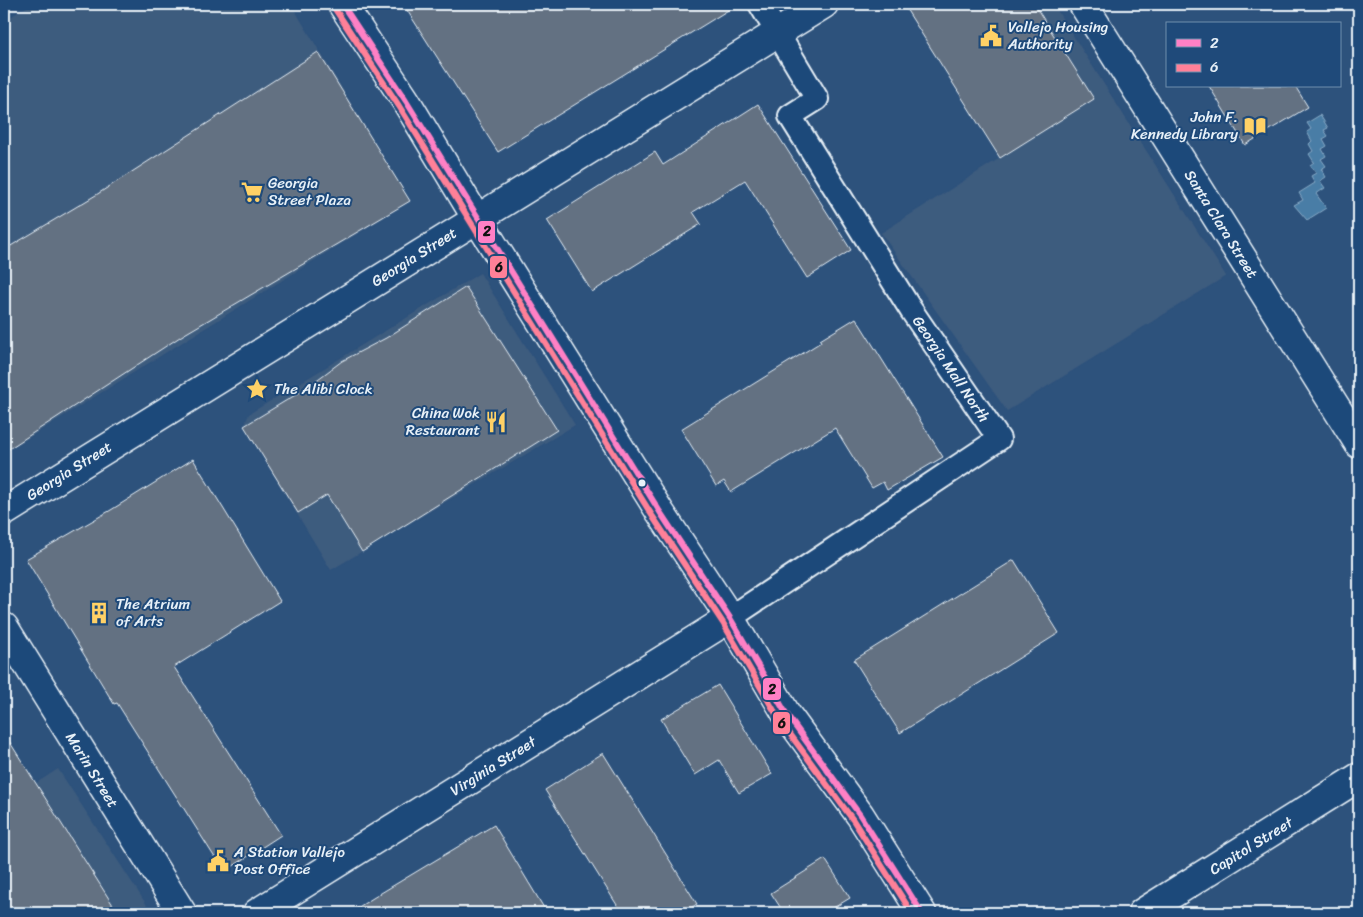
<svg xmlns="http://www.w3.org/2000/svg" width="1363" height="917" font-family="Sriracha,sans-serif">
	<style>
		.built { fill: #3d5b7e }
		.water { fill: #497da6; stroke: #89abc7 }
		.building { fill: #637182; stroke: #e8f1f8 }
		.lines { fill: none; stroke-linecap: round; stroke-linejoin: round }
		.pedestrian-casing { stroke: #e8f1f8; stroke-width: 26 }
		.minor-casing { stroke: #e8f1f8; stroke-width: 31 }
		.tertiary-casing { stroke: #e8f1f8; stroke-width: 31 }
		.secondary-casing { stroke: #e8f1f8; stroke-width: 31 }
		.pedestrian { stroke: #1f4a7a; stroke-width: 22 }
		.minor { stroke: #1f4a7a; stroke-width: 28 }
		.tertiary { stroke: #1f4a7a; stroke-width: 28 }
		.secondary { stroke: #1f4a7a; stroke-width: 28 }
		.bus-1-casing { stroke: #1f4a7a; stroke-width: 10 }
		.bus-2-casing { stroke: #1f4a7a; stroke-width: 10 }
		.bus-1 { stroke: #ff80c5; stroke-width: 6 }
		.bus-2 { stroke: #ff8098; stroke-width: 6 }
		.bus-dot { fill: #e8f1f8; stroke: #1f4a7a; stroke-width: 2 }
		.labels { text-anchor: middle; stroke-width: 4; stroke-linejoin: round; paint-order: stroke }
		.poi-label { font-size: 15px; fill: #e8f1f8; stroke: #1f4a7a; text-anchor: start }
		.street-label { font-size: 15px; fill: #e8f1f8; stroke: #1f4a7a }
		.line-badge { stroke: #1f4a7a; stroke-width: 2 }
		.pale-badge-label { font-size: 14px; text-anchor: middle; font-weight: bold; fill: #111 }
	</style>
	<rect width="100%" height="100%" fill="#2d527c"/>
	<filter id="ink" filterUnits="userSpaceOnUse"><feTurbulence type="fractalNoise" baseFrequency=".02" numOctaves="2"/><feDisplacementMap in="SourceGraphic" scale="10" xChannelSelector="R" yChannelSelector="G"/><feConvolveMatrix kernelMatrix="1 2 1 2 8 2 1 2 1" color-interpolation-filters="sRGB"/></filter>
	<g filter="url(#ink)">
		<g class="built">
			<polygon points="31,4 291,4 410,201 4,453 4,21"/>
			<polygon points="902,4 1053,4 1226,276 1007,411 881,233 1000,158"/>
			<polygon points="480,273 575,425 331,570 244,426 249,414"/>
			<polygon points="58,769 152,913 4,913 4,804"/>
		</g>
		<polygon class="water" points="1320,115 1328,128 1324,130 1328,136 1323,139 1327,146 1322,149 1326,156 1321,159 1326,166 1321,169 1326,177 1320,181 1325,188 1316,194 1326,208 1307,220 1294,205 1303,200 1299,193 1315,183 1311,176 1316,173 1310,165 1314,162 1309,154 1313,151 1309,144 1312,141 1307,132 1311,129 1307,123"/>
		<g class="building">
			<polygon points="403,4 738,4 498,152"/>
			<polygon points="903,4 1034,4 1094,99 1000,158"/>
			<polygon points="318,52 410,201 183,335 4,452 4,250 96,195"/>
			<polygon points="1209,86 1295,86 1308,107 1245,145"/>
			<polygon points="758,104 851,250 807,278 745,180 693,212 701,224 592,292 547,220 655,152 663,165"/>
			<polygon points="466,287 557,430 362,552 327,495 298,513 244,426 302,391 342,361 386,338"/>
			<polygon points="856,318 943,457 887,490 883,482 872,488 835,428 731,492 724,481 716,486 681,429 821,342 820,340"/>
			<polygon points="193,459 280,601 174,667 281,835 224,872 117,703 114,704 26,559 111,510"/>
			<polygon points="1014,560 1059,633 900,733 854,660"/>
			<polygon points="718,685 772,774 739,793 719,760 695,775 661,719"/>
			<polygon points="4,733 118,913 4,913"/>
			<polygon points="603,753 697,904 683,913 622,913 545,790"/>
			<polygon points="494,825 547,913 349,913 381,893"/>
			<polygon points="825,859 850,898 825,913 784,913 771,893"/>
		</g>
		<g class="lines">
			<g class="pedestrian-casing">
				<polyline id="pedestrian" points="730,618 999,439 911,310 790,116 817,99 760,4"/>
			</g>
			<g class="minor-casing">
				<g id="minor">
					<polyline points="4,627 182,913"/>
					<polyline points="257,913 730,618"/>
					<polyline points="1142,913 1359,777"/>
				</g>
			</g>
			<g class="tertiary-casing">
				<g id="tertiary">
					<polyline points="342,4 406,101 477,219"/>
					<polyline points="1083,4 1359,444"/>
				</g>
			</g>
			<g class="secondary-casing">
				<g id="secondary">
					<polyline points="477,219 660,512 730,618 787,715 860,815 922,913"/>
					<polyline points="4,512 824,4"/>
				</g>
			</g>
			<use href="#pedestrian" class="pedestrian"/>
			<use href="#minor" class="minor"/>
			<use href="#tertiary" class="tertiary"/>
			<use href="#secondary" class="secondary"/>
			<g class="bus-1-casing">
				<polyline id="bus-1" points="342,4 406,101 660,512 730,618 787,715 860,815 922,913"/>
			</g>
			<g class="bus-2-casing">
				<polyline id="bus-2" points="335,9 399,106 653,517 723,623 779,719 853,820 912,913"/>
			</g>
			<use href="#bus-1" class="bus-1"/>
			<use href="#bus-2" class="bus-2"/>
		</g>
	</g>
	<defs>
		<g id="civic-bare" transform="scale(1.725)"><path d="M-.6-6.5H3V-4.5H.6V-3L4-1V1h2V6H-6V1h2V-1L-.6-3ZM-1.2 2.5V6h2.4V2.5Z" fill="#ffd166" stroke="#1f4a7a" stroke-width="2.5" paint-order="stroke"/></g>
		<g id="library-bare" transform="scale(1.725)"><path d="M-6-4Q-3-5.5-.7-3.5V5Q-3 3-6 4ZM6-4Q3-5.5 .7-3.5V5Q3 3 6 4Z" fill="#ffd166" stroke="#1f4a7a" stroke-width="2.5" paint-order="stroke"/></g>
		<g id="supermarket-bare" transform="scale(1.725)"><path d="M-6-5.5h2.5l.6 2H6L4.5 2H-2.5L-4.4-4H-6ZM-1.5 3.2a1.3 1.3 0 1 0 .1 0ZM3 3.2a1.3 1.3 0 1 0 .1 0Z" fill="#ffd166" stroke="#1f4a7a" stroke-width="2.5" paint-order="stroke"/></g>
		<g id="sight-bare" transform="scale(1.725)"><path d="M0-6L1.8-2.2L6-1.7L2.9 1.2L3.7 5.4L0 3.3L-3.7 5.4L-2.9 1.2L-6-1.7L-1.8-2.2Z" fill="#ffd166" stroke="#1f4a7a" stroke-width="2.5" paint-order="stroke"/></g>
		<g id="restaurant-bare" transform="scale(1.725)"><path d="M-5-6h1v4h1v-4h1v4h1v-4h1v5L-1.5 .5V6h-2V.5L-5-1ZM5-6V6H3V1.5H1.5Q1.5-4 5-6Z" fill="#ffd166" stroke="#1f4a7a" stroke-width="2.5" paint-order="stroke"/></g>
		<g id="building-bare" transform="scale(1.725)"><path d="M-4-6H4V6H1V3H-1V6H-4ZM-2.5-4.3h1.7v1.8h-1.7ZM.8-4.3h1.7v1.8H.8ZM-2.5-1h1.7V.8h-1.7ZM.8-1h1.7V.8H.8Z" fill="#ffd166" stroke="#1f4a7a" stroke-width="2.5" paint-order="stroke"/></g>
	</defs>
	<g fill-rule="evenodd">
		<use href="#civic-bare" x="991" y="36"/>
		<use href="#library-bare" x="1255" y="126"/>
		<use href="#supermarket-bare" x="252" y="192"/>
		<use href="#sight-bare" x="257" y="389"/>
		<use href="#restaurant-bare" x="496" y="422"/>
		<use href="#building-bare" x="99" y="613"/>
		<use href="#civic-bare" x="218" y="861"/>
	</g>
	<circle class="bus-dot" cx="642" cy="483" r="4.5"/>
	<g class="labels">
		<g class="poi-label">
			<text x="1008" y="32">Vallejo Housing<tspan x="1008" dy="17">Authority</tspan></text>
			<text x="1238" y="122" text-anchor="end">John F.<tspan x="1238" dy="17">Kennedy Library</tspan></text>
			<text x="268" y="188">Georgia<tspan x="268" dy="17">Street Plaza</tspan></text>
			<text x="274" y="394">The Alibi Clock</text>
			<text x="480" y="418" text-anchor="end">China Wok<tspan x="480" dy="17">Restaurant</tspan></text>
			<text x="116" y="609">The Atrium<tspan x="116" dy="17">of Arts</tspan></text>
			<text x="234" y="857">A Station Vallejo<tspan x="234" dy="17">Post Office</tspan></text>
		</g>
		<g class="street-label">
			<text transform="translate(1221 224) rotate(58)" y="5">Santa Clara Street</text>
			<text transform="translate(414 257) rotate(-32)" y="5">Georgia Street</text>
			<text transform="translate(951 369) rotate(56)" y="5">Georgia Mall North</text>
			<text transform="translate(69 471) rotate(-32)" y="5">Georgia Street</text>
			<text transform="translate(493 766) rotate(-32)" y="5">Virginia Street</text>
			<text transform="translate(92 770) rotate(58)" y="5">Marin Street</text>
			<text transform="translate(1251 846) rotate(-32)" y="5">Capitol Street</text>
		</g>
	</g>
	<g class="line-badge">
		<rect x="477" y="220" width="19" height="24" rx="5" fill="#ff80c5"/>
		<rect x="489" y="255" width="19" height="24" rx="5" fill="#ff8098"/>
		<rect x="762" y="677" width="20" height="24" rx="5" fill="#ff80c5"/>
		<rect x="772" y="711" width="19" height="24" rx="5" fill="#ff8098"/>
	</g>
	<g class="pale-badge-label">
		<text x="487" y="236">2</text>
		<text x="499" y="272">6</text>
		<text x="772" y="694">2</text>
		<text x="782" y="728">6</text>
	</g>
	<rect width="1363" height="917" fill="none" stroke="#1f4a7a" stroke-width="20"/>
	<rect x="10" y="10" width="1343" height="897" fill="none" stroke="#e8f1f8" stroke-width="2" filter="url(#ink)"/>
	<rect x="1166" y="22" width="175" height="65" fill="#1f4a7a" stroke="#6f8dac"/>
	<rect x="1176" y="39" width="25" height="8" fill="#ff80c5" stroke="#6f8dac"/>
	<text x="1210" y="48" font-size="15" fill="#e8f1f8">2</text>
	<rect x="1176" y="64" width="25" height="8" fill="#ff8098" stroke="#6f8dac"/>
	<text x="1210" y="72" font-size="15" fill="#e8f1f8">6</text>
</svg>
